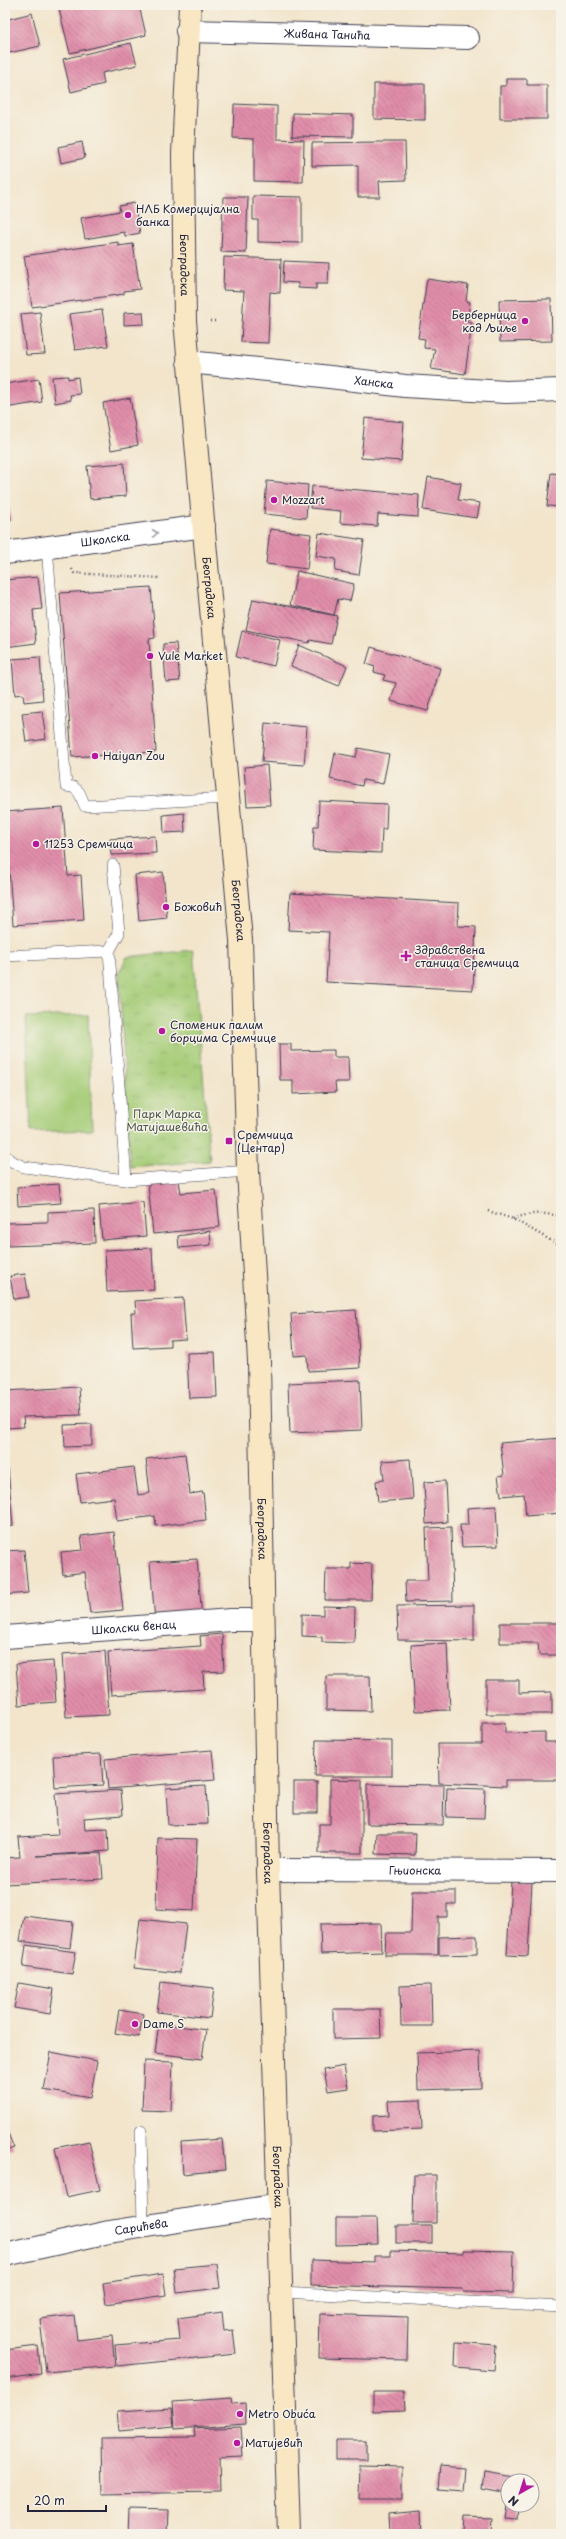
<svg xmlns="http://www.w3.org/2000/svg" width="566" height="2539" font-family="'Playpen Sans',sans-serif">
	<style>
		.grass { fill: #a5cc77; stroke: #647759 }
		.park { fill: url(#park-tufts); stroke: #647759 }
		.building { fill: url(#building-back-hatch) }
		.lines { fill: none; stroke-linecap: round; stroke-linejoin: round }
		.service-casing { stroke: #413f51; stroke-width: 12 }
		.minor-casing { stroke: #413f51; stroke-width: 24 }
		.secondary-casing { stroke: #413f51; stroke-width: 24 }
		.path { stroke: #413f51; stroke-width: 2.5; stroke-dasharray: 1 3; stroke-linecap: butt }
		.service { stroke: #fff; stroke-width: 11 }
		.minor { stroke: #fff; stroke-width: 22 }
		.secondary { stroke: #f9e7c3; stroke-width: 22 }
		.oneway { stroke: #9c9ca7 }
		.poi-dot { fill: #b5179e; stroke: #f7f3e8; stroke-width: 1.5 }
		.labels { text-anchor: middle; stroke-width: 3; stroke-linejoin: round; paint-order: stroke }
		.street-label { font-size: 11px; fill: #22223b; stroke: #f7f3e8 }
		.poi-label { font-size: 11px; fill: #22223b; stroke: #f7f3e8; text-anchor: start }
		.park-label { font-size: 11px; fill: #49554d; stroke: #f7f3e8 }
	</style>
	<defs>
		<pattern id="park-tufts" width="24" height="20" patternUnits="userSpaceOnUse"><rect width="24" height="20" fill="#a5cc77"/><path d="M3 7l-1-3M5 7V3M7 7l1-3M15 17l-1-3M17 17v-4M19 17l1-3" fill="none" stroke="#8eaf68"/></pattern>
		<pattern id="building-back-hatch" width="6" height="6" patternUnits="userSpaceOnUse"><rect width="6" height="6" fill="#e18eaa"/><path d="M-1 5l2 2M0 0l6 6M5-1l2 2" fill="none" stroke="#b6748c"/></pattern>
	</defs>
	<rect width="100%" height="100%" fill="#f7f3e8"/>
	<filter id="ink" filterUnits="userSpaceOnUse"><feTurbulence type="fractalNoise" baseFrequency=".025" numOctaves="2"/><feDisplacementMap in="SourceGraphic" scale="8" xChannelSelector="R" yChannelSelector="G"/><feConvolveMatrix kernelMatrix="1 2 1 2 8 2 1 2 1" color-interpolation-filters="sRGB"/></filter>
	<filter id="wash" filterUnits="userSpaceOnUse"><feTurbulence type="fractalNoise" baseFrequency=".012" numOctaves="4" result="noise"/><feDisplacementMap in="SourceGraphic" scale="16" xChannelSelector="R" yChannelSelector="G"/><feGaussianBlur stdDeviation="0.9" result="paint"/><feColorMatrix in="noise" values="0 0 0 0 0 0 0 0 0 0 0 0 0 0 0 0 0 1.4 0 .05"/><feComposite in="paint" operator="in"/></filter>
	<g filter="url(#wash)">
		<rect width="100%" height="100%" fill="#f2e5cc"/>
		<polygon class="grass" points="88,1015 92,1130 31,1132 26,1017"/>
		<polygon class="park" points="193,950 210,1161 130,1167 119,973 127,957"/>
		<g id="blocks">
			<g class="building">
				<polygon points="58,5 72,5 72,8 84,5 139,5 146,35 70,53"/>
				<polygon points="32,13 40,46 5,54 5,20"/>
				<polygon points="131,43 137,65 102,73 104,84 71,92 63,59"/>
				<polygon points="506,79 527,79 527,85 547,85 547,119 500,119 500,86 506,86"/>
				<polygon points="374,84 425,84 425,120 374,119"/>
				<polygon points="234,104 277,106 277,139 304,140 303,182 254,181 254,139 233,138"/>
				<polygon points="293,113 353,115 353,137 292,136"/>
				<polygon points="82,142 85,158 61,163 58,147"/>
				<polygon points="379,142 405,142 406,180 379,181 380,197 358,197 358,165 312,166 312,143"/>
				<polygon points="253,196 302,197 302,243 258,242 258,220 253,220"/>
				<polygon points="223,197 248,197 246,253 221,252"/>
				<polygon points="134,203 140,233 125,236 124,232 85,239 81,218 120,211 119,206"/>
				<polygon points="118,242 118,246 133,244 140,289 124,291 124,294 32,307 24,256"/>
				<polygon points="224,257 281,259 280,293 270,292 268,343 241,342 244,291 223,290"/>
				<polygon points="284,261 329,263 328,284 316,284 316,289 298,288 298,283 283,282"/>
				<polygon points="427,279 468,285 466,301 470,302 467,322 472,323 465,374 431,369 435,349 424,348 425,339 418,338"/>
				<polygon points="551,299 552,341 500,342 499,300"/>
				<polygon points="102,310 108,346 75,350 69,314"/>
				<polygon points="40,312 45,354 26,355 21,314"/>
				<polygon points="143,312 144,324 124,325 124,313"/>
				<polygon points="68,376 68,379 78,377 80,394 70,395 71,400 55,403 52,377"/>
				<polygon points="39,379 42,402 5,408 5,384"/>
				<polygon points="130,398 138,445 111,450 103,403"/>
				<polygon points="365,418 404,422 401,461 361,458"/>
				<polygon points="124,463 126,496 90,499 87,466"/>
				<polygon points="551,473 561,474 561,507 547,506"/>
				<polygon points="428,477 461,483 458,500 480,503 477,518 423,510"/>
				<polygon points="5,480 11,520 5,521"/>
				<polygon points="267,481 308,485 306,518 264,514"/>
				<polygon points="312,486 419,495 418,517 378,514 377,526 340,523 341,511 310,508"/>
				<polygon points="270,529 311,534 307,569 266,564"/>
				<polygon points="319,533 364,540 359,575 335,571 336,559 316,556"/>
				<polygon points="297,571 354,584 350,601 338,599 334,615 290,605"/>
				<polygon points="38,577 42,609 33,610 36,643 5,647 5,580"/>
				<polygon points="151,587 155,638 149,639 156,752 72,757 60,593"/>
				<polygon points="253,599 337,616 331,644 310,640 309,643 246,630"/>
				<polygon points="242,631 280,640 274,666 236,657"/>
				<polygon points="176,643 180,681 166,682 163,644"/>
				<polygon points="299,645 347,666 339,686 291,666"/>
				<polygon points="371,647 440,668 428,711 391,701 396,683 383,680 385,675 374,672 375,667 366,664"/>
				<polygon points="40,657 43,700 24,702 23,694 15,695 12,659"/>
				<polygon points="42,711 46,739 26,742 22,713"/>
				<polygon points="265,723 307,727 304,765 262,762"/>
				<polygon points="358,748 389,754 383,784 363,780 362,786 330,779 335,753 356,757"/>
				<polygon points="267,765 270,805 247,806 244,767"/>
				<polygon points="319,801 387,804 386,829 382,829 381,853 313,850 314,826 318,826"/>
				<polygon points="63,808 68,876 81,875 84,920 13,925 5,812"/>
				<polygon points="184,813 185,832 164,833 163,815"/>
				<polygon points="155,836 156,853 111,855 110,839"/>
				<polygon points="163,872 167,918 139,921 135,875"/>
				<polygon points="290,893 459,903 458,926 476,927 473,990 326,982 329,932 288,930"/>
				<polygon points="279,1044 291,1044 291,1051 334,1050 334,1057 348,1057 349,1082 335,1082 336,1092 293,1094 293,1080 280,1080"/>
				<polygon points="179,1181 181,1193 216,1190 220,1227 153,1234 148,1184"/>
				<polygon points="59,1184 61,1203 18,1206 17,1187"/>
				<polygon points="143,1202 146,1236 102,1240 99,1206"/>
				<polygon points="94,1210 95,1243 8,1246 7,1223 48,1222 48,1212"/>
				<polygon points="210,1231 211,1245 179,1248 178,1236"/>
				<polygon points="152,1248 154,1290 107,1292 105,1250"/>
				<polygon points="25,1274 29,1297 14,1299 10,1276"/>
				<polygon points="183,1298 186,1339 170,1340 170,1346 133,1348 131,1313 136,1313 135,1301"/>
				<polygon points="356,1310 360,1368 308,1371 307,1355 294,1356 291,1314"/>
				<polygon points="215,1352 217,1397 189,1398 187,1353"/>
				<polygon points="360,1380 362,1430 290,1433 288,1383"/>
				<polygon points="79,1387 81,1415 23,1417 24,1427 6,1428 5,1391"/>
				<polygon points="92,1424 92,1446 65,1447 64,1425"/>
				<polygon points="561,1438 561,1513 526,1516 524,1494 501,1496 498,1476 504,1475 500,1443"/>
				<polygon points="185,1454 190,1494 203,1492 206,1520 156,1526 155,1516 117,1521 114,1498 80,1502 76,1474 134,1467 138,1495 150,1493 146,1459"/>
				<polygon points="410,1459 413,1499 378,1502 376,1481 384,1480 382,1461"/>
				<polygon points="5,1469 8,1469 13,1526 5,1527"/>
				<polygon points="445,1481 447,1522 426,1524 424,1482"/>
				<polygon points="496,1506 498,1546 462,1547 460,1525 468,1525 467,1508"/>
				<polygon points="451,1527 453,1601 406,1602 405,1581 428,1581 426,1528"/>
				<polygon points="114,1532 123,1610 90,1613 85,1572 63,1575 61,1552 83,1550 81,1536"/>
				<polygon points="24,1550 28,1593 5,1595 5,1551"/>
				<polygon points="197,1559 202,1618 155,1621 150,1562"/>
				<polygon points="351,1563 372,1564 371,1600 325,1600 326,1569 351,1569"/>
				<polygon points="474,1605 474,1641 398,1640 397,1606"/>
				<polygon points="323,1606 355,1607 354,1643 322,1642 322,1637 302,1636 302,1614 323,1615"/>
				<polygon points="500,1623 561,1623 561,1655 539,1655 538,1643 500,1643"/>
				<polygon points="222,1634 224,1671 203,1672 204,1689 111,1695 108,1652 201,1646 200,1636"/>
				<polygon points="447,1643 450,1710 415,1711 411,1645"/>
				<polygon points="105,1651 109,1715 66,1717 62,1654"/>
				<polygon points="53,1661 56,1702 19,1705 16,1664"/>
				<polygon points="326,1676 370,1676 371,1711 326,1710"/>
				<polygon points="486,1680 519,1680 519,1693 552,1692 552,1714 486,1714"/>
				<polygon points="482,1723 505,1723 505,1733 545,1732 545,1742 561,1742 561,1780 506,1780 506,1786 439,1783 438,1744 482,1744"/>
				<polygon points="316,1740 392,1741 392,1776 315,1776"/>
				<polygon points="212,1750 215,1780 108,1789 105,1759"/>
				<polygon points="101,1754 103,1785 55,1788 53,1756"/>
				<polygon points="330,1779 362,1780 362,1853 319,1853 319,1824 330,1824"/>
				<rect x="294" y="1782" width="23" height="31"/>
				<polygon points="367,1784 444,1785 443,1825 367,1824"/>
				<polygon points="206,1786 208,1824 168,1825 166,1788"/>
				<polygon points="447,1788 485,1789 484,1818 446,1817"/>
				<polygon points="121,1790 123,1815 84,1818 85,1830 108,1829 109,1851 36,1856 101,1853 103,1879 5,1884 5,1858 20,1857 18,1837 58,1835 55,1794"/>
				<polygon points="377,1833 416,1833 415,1855 376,1854"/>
				<polygon points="158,1838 197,1839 194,1911 156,1909"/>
				<polygon points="511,1881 532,1882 528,1956 507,1955"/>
				<polygon points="412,1891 456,1891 456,1904 447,1904 447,1917 438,1917 438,1955 385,1955 386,1933 411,1933"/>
				<polygon points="24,1916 73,1922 70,1948 20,1941"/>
				<polygon points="140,1919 186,1924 180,1973 134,1968"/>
				<polygon points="381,1923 382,1952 321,1954 320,1924"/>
				<polygon points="477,1936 477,1954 439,1955 439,1937"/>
				<polygon points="26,1945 76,1952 72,1974 23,1967"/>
				<polygon points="161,1982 214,1988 210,2018 157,2012"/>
				<polygon points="19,1983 54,1989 50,2014 14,2008"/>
				<polygon points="431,1985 432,2026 401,2026 400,1986"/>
				<polygon points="333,2009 380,2009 381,2038 333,2039"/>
				<polygon points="119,2010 143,2014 139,2037 115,2033"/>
				<polygon points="159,2023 206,2030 202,2059 155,2053"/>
				<polygon points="480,2051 481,2088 418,2090 417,2053"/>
				<polygon points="51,2052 97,2061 90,2098 44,2090"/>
				<polygon points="144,2061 173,2062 171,2111 142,2110"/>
				<polygon points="344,2066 348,2088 328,2091 324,2070"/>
				<polygon points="421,2100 422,2129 373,2131 373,2116 389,2115 388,2101"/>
				<polygon points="5,2126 14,2148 5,2151"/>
				<polygon points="222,2139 225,2170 183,2174 181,2142"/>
				<polygon points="89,2141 100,2190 66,2197 55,2148"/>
				<polygon points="414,2175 436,2175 436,2223 413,2223"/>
				<polygon points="336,2218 377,2218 378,2244 336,2245"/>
				<rect x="396" y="2226" width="36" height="17"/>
				<polygon points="464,2250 514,2251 513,2293 464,2292 463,2289 311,2285 311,2260 374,2262 374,2256 390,2256 390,2251 464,2253"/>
				<polygon points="217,2264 220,2288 177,2293 174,2268"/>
				<polygon points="163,2274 166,2295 106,2304 103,2283"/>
				<polygon points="222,2312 224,2331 233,2330 236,2354 117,2366 115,2345 180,2340 178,2318"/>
				<polygon points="320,2314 408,2317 407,2360 319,2358"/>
				<polygon points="74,2315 77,2340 112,2336 115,2366 46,2372 40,2319"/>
				<polygon points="456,2342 496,2345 494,2370 455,2367"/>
				<polygon points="38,2346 41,2374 5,2379 5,2350"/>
				<polygon points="373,2392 404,2392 405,2410 373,2411"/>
				<polygon points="232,2398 233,2404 245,2403 246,2424 175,2429 173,2402"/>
				<polygon points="172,2408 174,2426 119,2431 117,2411"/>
				<polygon points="241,2427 243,2457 219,2458 220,2492 102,2494 101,2438 195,2437 194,2429"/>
				<rect x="336" y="2441" width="31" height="18"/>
				<polygon points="360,2465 402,2466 402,2501 359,2501"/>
				<polygon points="440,2466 465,2468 463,2491 438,2489"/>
				<polygon points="484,2472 520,2478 520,2481 508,2481 508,2494 482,2489"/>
				<polygon points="507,2505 518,2505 517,2520 505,2519"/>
				<polygon points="129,2509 168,2510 167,2534 128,2534"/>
				<polygon points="420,2511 421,2534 389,2534 388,2514"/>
				<polygon points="464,2517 492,2518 491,2534 463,2534"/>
			</g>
		</g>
	</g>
	<g filter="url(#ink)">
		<use href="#blocks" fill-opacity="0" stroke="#413f51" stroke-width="1"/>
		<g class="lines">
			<g class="service-casing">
				<g id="service">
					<polyline points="47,547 66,786 73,787 79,792 85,806 227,798"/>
					<polyline points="109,951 126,1180"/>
					<polyline points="5,956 109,951 119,933 113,865"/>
					<polyline points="5,1155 9,1160 24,1167 126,1180 248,1171"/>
					<polyline points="141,2131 143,2226"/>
					<polyline points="282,2292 561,2307"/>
				</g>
			</g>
			<g class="minor-casing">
				<g id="minor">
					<path id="s1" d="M187 31 468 38"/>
					<path id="s2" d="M188 362 288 372 405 386 506 392 561 390"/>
					<path id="s3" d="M5 553 204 526"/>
					<path id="s4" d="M5 1637 231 1620H263"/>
					<path id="s5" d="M268 1870 561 1871"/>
					<path id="s6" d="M5 2255 109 2232 279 2205"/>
				</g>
			</g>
			<g class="secondary-casing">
				<g id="secondary">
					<path id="s7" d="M190 5 183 154 185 321 241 940 248 1171 259 1361 268 1870 289 2534"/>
				</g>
			</g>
			<g class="path">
				<polyline points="210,321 218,321"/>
				<polyline points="72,569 74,573 160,578"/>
				<polyline points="488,1211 513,1219 561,1246"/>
				<path d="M513 1219C530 1212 544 1213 561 1216"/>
			</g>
			<use href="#service" class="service"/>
			<use href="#minor" class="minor"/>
			<use href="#secondary" class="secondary"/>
		</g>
		<defs><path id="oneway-chevron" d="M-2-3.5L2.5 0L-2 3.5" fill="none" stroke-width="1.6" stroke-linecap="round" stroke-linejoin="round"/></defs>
		<use class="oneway" href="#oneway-chevron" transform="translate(155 533) rotate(-7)"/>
	</g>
	<g class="poi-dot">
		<circle cx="128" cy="215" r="4"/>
		<circle cx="525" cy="321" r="4"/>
		<circle cx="274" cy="500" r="4"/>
		<circle cx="150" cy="656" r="4"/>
		<circle cx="95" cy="756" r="4"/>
		<circle cx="36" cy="844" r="4"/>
		<circle cx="166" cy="907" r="4"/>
		<path d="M404 950h4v4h4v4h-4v4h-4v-4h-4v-4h4z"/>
		<circle cx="162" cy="1031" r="4"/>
		<rect x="225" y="1137" width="8" height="8" rx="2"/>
		<circle cx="135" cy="2024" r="4"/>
		<circle cx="240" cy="2414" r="4"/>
		<circle cx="237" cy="2443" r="4"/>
	</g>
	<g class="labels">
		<g class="street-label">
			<text dy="4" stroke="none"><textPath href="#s1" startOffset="140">Живана Танића</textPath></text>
			<text dy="4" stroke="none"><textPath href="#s7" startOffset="260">Београдска</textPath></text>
			<text dy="4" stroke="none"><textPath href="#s2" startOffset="187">Ханска</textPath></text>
			<text dy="4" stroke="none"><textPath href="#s3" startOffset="101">Школска</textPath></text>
			<text dy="4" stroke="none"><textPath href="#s7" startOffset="584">Београдска</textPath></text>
			<text dy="4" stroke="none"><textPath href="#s7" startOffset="908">Београдска</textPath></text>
			<text dy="4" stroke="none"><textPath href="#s7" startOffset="1527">Београдска</textPath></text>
			<text dy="4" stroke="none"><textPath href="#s4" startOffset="129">Школски венац</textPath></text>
			<text dy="4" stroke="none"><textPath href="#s7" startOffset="1851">Београдска</textPath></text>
			<text dy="4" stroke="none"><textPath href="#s5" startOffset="147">Гњионска</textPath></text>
			<text dy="4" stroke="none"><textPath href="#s7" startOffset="2175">Београдска</textPath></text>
			<text dy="4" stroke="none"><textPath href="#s6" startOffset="139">Сарићева</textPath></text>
		</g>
		<g class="poi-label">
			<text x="136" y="213">НЛБ Комерцијална<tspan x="136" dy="13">банка</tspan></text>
			<text x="517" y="319" text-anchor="end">Берберница<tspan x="517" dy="13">код Љиље</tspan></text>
			<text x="282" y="504">Mozzart</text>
			<text x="158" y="660">Vule Market</text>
			<text x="103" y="760">Haiyan Zou</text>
			<text x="44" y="848">11253 Сремчица</text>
			<text x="174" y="911">Божовић</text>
			<text x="415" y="954">Здравствена<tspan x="415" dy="13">станица Сремчица</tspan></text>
			<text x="170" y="1029">Споменик палим<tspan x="170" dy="13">борцима Сремчице</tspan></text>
			<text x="237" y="1139">Сремчица<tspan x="237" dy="13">(Центар)</tspan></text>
			<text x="143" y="2028">Dame S</text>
			<text x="248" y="2418">Metro Obuća</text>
			<text x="245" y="2447">Матијевић</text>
		</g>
		<g class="park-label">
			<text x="167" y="1118">Парк Марка<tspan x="167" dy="13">Матијашевића</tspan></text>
		</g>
	</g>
	<rect width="566" height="2539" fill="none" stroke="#f7f3e8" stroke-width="20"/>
	<g transform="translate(520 2493) rotate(219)"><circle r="19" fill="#f7f3e8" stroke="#a29fa3"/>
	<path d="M0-3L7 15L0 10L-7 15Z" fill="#b5179e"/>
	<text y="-6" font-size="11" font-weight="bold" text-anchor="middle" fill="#22223b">N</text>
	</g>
	<path d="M28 2505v6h78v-6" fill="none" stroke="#22223b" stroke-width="2"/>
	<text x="34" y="2505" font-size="12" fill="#22223b" stroke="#f7f3e8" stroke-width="3" paint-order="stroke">20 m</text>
</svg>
